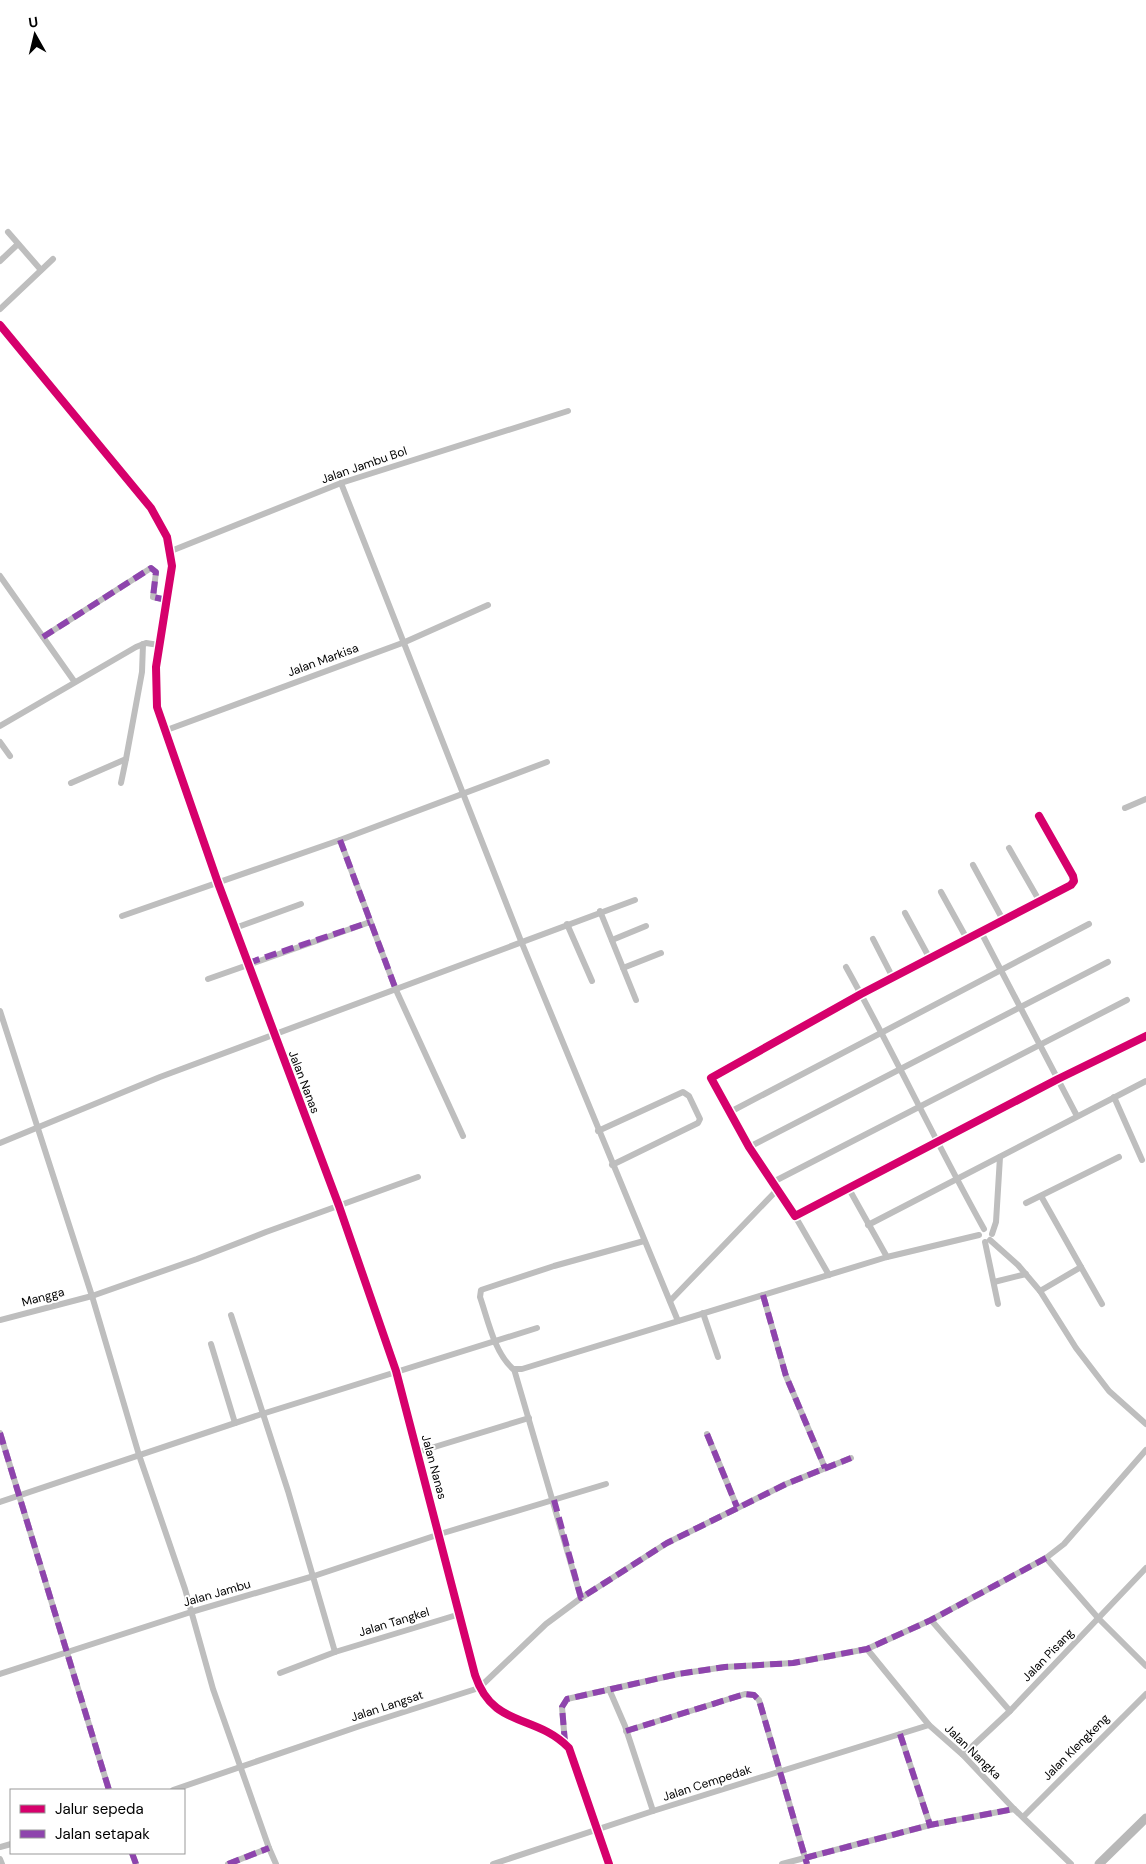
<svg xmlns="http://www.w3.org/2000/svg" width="1146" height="1864" font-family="'DM Sans',sans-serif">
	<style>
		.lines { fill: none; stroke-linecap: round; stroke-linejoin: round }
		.minor { stroke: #bebebe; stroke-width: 6 }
		.secondary { stroke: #b8b8b8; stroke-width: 9 }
		.quiet { stroke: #8e44ad; stroke-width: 6; stroke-dasharray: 12 6; stroke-linecap: butt }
		.cycleway-casing { stroke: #fff; stroke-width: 11 }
		.cycleway { stroke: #d6006c; stroke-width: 8 }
		.labels { text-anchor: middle; stroke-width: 4; stroke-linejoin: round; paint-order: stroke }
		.street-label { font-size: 12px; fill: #000; stroke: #fff }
	</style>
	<rect width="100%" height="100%" fill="#fff"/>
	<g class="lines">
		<g class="minor">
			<polyline points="8,232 41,270"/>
			<polyline points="0,261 18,244"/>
			<polyline points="0,309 53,259"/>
			<path d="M0 325 151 508 167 537 172 566 156 667 157 707 218 883 339 1206 396 1371 475 1675C493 1729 535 1713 569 1748L609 1864"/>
			<polyline points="341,483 521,941 678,1321"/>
			<polyline points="171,551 341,483 568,411"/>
			<polyline points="0,576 74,681"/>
			<polyline points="43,637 151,568 156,572 153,597 167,600"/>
			<polyline points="0,726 136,647 146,643 159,645"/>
			<polyline points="164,731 405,642 488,605"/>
			<polyline points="0,742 10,756"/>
			<polyline points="71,783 126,759 142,672 143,644"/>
			<polyline points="121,783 126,759"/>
			<polyline points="1125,808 1146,799"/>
			<polyline points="1039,816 1073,876 1074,881 1071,885 861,994 711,1078 749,1147 795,1216 1058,1079 1146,1036"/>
			<polyline points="340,840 396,990 463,1136"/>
			<polyline points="1009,848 1040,902"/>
			<polyline points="973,865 1003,920"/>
			<polyline points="941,892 967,939"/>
			<polyline points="600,911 636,1000"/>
			<polyline points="905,913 930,959"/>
			<polyline points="122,916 340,840 547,762"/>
			<polyline points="567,924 592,981"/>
			<polyline points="235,928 301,904"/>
			<polyline points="981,932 1077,1116"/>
			<polyline points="873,939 893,978"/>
			<polyline points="612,940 646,926"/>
			<path d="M846 967C894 1053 936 1143 984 1229"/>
			<polyline points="623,968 661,953"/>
			<polyline points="208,979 370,922"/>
			<polyline points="0,1011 92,1296 139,1455 185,1589 213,1689 269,1848 276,1864"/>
			<polyline points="1114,1097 1142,1160"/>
			<polyline points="730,1112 1089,924"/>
			<polyline points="598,1131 683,1092 689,1096 700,1119 698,1123 612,1165"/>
			<polyline points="0,1143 160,1077 635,900"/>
			<polyline points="749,1147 1108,962"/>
			<polyline points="773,1182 1127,1000"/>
			<polyline points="849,1189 887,1257"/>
			<polyline points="1041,1196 1081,1267"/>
			<polyline points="1026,1203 1119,1157"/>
			<polyline points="795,1216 829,1275"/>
			<polyline points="868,1225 1146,1081"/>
			<polyline points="992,1234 996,1222 1000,1157"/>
			<polyline points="990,1240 1018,1265 1040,1291 1076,1348 1109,1391 1146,1424"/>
			<path d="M644 1241 554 1266 481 1290 480 1297C488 1320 494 1352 513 1369H522L887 1257 979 1235"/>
			<polyline points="985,1242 998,1304"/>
			<polyline points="994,1282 1026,1274"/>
			<polyline points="1040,1291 1081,1267 1102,1304"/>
			<polyline points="763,1295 786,1376 825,1468"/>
			<polyline points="670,1301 778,1189"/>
			<polyline points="703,1313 718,1357"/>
			<polyline points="231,1315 288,1491 335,1652"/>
			<polyline points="0,1320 92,1296 197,1259 266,1232 418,1177"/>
			<polyline points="211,1344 235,1423"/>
			<polyline points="514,1369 581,1598"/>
			<polyline points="0,1433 109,1790"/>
			<polyline points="707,1434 737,1507"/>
			<polyline points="418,1452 529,1418"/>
			<polyline points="0,1502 262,1414 537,1328"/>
			<polyline points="1046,1558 1099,1619 1146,1666"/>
			<polyline points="931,1620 1010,1711"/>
			<polyline points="867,1649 929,1725 963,1755 1014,1809 1071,1864"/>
			<polyline points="280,1673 335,1652 460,1614"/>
			<polyline points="0,1674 191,1612 314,1576 440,1534 606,1484"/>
			<polyline points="609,1689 625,1726 653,1811"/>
			<polyline points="626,1731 745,1694 754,1695 759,1700 807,1864"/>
			<polyline points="900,1734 930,1825"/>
			<polyline points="565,1743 562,1707 567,1699 678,1674 725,1667 793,1663 867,1649 931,1620 1046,1558 1064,1544 1146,1450"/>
			<polyline points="963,1755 1010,1711 1146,1568"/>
			<polyline points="173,1790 360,1726 479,1688 546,1624 581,1598 667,1543 786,1484 851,1458"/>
			<polyline points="1023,1817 1146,1694"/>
			<polyline points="0,1847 11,1844"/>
			<polyline points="132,1853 136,1864"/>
			<polyline points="0,1859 2,1864"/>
			<polyline points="228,1864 269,1848"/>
			<polyline points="493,1864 653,1811 929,1725"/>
			<polyline points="782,1864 930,1825 1014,1809"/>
		</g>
		<polyline class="secondary" points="1099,1864 1146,1818"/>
		<g class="quiet">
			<polyline points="43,637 151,568 156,572 153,597 167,600"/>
			<polyline points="340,840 396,990"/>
			<polyline points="248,963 370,922"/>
			<polyline points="763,1295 786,1376 825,1468"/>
			<polyline points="0,1433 109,1790"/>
			<polyline points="707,1434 737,1507"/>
			<polyline points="554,1500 581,1598 667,1543 786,1484 851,1458"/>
			<polyline points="626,1731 745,1694 754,1695 759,1700 807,1864"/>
			<polyline points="900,1734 930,1825"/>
			<polyline points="565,1743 562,1707 567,1699 678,1674 725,1667 793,1663 867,1649 931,1620 1046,1558"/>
			<polyline points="132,1853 136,1864"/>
			<polyline points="805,1858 930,1825 1014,1809"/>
			<polyline points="228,1864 269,1848"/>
		</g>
		<g class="cycleway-casing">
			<g id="cycleway">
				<path d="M0 325 151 508 167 537 172 566 156 667 157 707 218 883 339 1206 396 1371 475 1675C493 1729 535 1713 569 1748L609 1864"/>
				<polyline points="1039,816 1073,876 1074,881 1071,885 861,994 711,1078 749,1147 795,1216 1058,1079 1146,1036"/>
			</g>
		</g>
		<use href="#cycleway" class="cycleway"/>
	</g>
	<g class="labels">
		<g class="street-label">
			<text transform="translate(364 465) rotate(-19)" y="4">Jalan Jambu Bol</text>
			<text transform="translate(323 660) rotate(-20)" y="4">Jalan Markisa</text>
			<text transform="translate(304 1082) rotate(69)" y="4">Jalan Nanas</text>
			<text transform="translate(43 1297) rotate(-15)" y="4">Mangga</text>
			<text transform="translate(434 1467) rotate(75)" y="4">Jalan Nanas</text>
			<text transform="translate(217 1593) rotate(-16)" y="4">Jalan Jambu</text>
			<text transform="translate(394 1622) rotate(-17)" y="4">Jalan Tangkel</text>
			<text transform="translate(1048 1655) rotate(-46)" y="4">Jalan Pisang</text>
			<text transform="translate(387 1706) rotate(-18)" y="4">Jalan Langsat</text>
			<text transform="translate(1076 1747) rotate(-45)" y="4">Jalan Klengkeng</text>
			<text transform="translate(973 1752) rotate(44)" y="4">Jalan Nangka</text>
			<text transform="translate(707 1783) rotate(-18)" y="4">Jalan Cempedak</text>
		</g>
	</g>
	<rect x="10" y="1789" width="175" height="65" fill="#ffffff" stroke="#999999"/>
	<rect x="20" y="1805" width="25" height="8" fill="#d6006c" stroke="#999999"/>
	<text x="55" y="1814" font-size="15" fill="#000000">Jalur sepeda</text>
	<rect x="20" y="1830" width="25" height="8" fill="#8e44ad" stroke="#999999"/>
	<text x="55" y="1839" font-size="15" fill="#000000">Jalan setapak</text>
	<g transform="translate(35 35) rotate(352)" stroke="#ffffff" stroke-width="4" paint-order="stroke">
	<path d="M0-4L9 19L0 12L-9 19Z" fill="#000000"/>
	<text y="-8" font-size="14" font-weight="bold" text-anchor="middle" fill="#000000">U</text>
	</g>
</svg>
